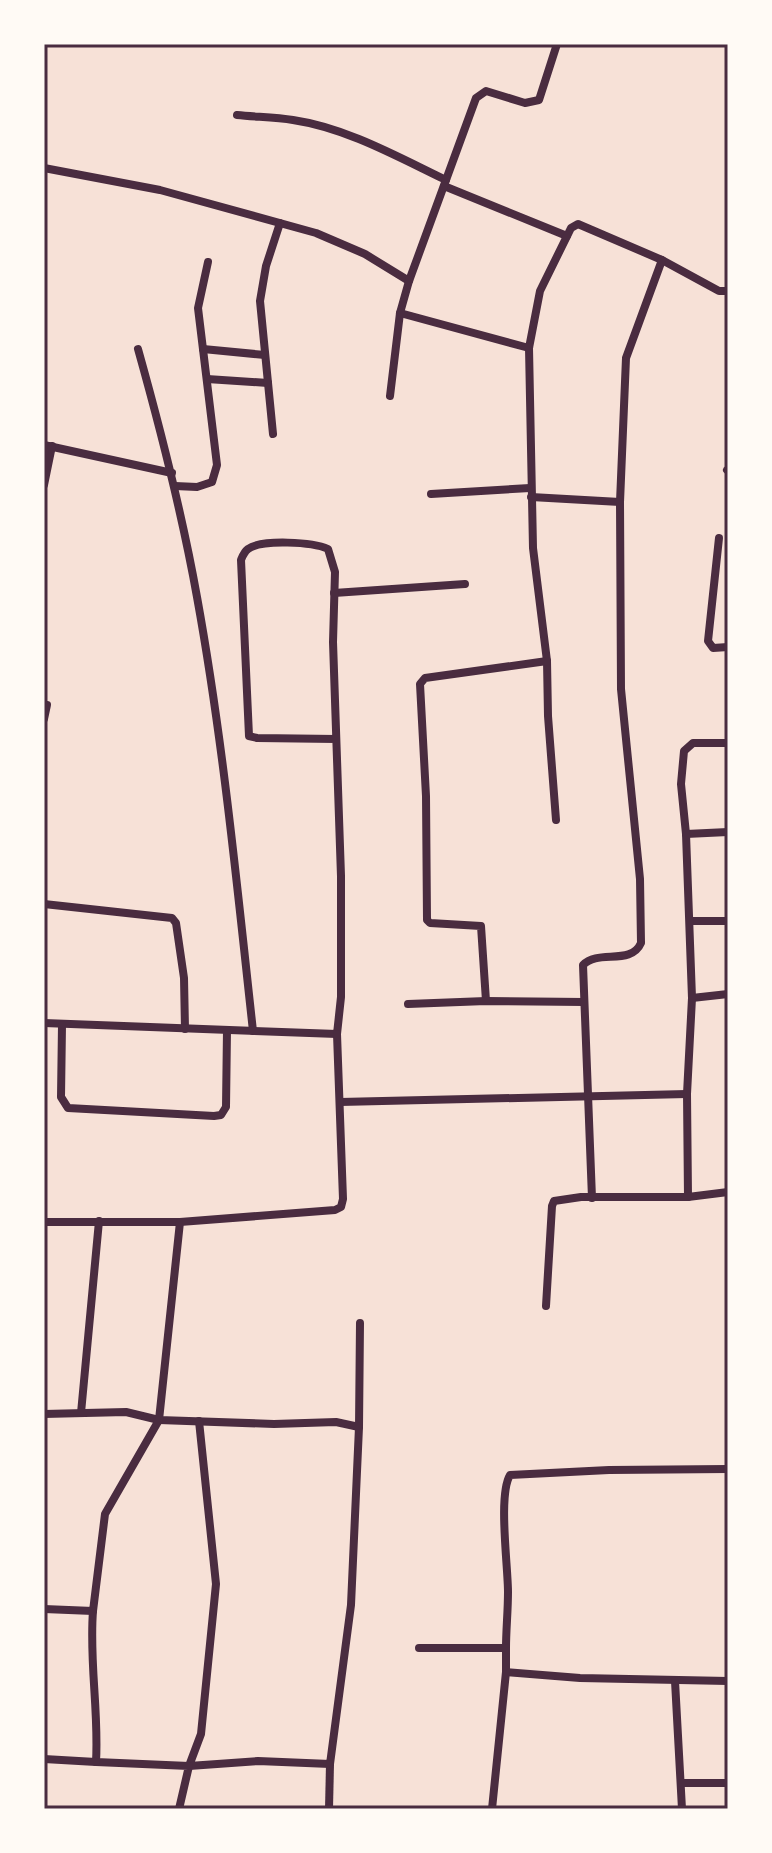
<svg xmlns="http://www.w3.org/2000/svg" width="772" height="1853" font-family="Montserrat,sans-serif">
	<style>
		.lines { fill: none; stroke-linecap: round; stroke-linejoin: round }
		.minor { stroke: #4a2c40; stroke-width: 8 }
		.neatline { fill: none; stroke: #4a2c40; stroke-width: 3 }
	</style>
	<rect width="100%" height="100%" fill="#f7e1d7"/>
	<g class="lines">
		<g class="minor">
			<path d="M237 115C255 117 275 117 293 120 347 128 398 157 446 180"/>
			<polyline points="44,168 160,190 316,233 365,254 409,281"/>
			<polyline points="444,186 567,236"/>
			<polyline points="400,313 529,348"/>
			<path d="M138 349C161 431 182 513 197 597 223 740 237 886 253 1031"/>
			<polyline points="203,349 265,355"/>
			<polyline points="207,379 268,383"/>
			<polyline points="390,396 400,313 409,281 476,98 486,91 525,103 539,100 557,44"/>
			<polyline points="273,434 260,301 266,266 280,223"/>
			<polyline points="44,445 172,473"/>
			<polyline points="727,470 728,471"/>
			<polyline points="44,485 52,446"/>
			<polyline points="175,486 197,487 212,482 217,465 198,308 208,262"/>
			<polyline points="431,494 530,488"/>
			<polyline points="531,497 620,502"/>
			<polyline points="719,538 708,641 713,648 728,647"/>
			<polyline points="334,593 465,584"/>
			<polyline points="44,719 47,705"/>
			<polyline points="556,820 548,716 547,661 533,548 529,348 540,291 571,228 578,224 662,260 719,291 728,291"/>
			<polyline points="686,834 728,832"/>
			<polyline points="44,904 172,918 176,923 184,978 185,1029"/>
			<polyline points="690,921 728,921"/>
			<polyline points="692,998 728,994"/>
			<polyline points="486,1001 481,926 430,923 427,920 426,796 420,684 425,678 547,661"/>
			<polyline points="408,1004 486,1001 584,1002"/>
			<path d="M44 1023 337 1034 341 997V876L333 642 335 572 328 549C313 542 262 539 248 549 244 552 243 555 241 560L249 736 257 738 336 739"/>
			<polyline points="62,1025 61,1097 68,1108 214,1116 221,1115 226,1107 227,1030"/>
			<polyline points="340,1102 687,1094"/>
			<polyline points="688,1197 687,1094 692,998 686,834 681,784 684,751 693,743 728,743"/>
			<path d="M592 1198 583 965C598 949 631 966 641 943L640 879 621 689 620 502 626 358 662 260"/>
			<polyline points="44,1222 180,1222"/>
			<polyline points="546,1306 552,1206 554,1201 581,1197 688,1197 728,1192"/>
			<polyline points="81,1413 99,1221"/>
			<polyline points="44,1414 126,1412 159,1420 274,1424 336,1422 359,1427"/>
			<polyline points="199,1421 216,1584 201,1734 189,1766 258,1761 330,1764 351,1605 359,1427 360,1323"/>
			<polyline points="44,1609 93,1611 105,1514 159,1420 180,1222 335,1210 341,1207 343,1199 337,1034"/>
			<path d="M93 1611C89 1662 99 1711 96 1762L189 1766 179 1809"/>
			<path d="M419 1648H506C506 1630 508 1611 508 1592 508 1566 498 1495 510 1475L609 1470 728 1469"/>
			<polyline points="506,1672 580,1678 728,1681"/>
			<polyline points="675,1681 682,1809"/>
			<polyline points="44,1759 96,1762"/>
			<polyline points="681,1783 728,1783"/>
			<polyline points="329,1809 330,1764"/>
			<polyline points="492,1809 506,1672 506,1648"/>
		</g>
	</g>
	<rect width="772" height="1853" fill="none" stroke="#fffaf5" stroke-width="92"/>
	<rect x="46" y="46" width="680" height="1761" class="neatline"/>
</svg>
